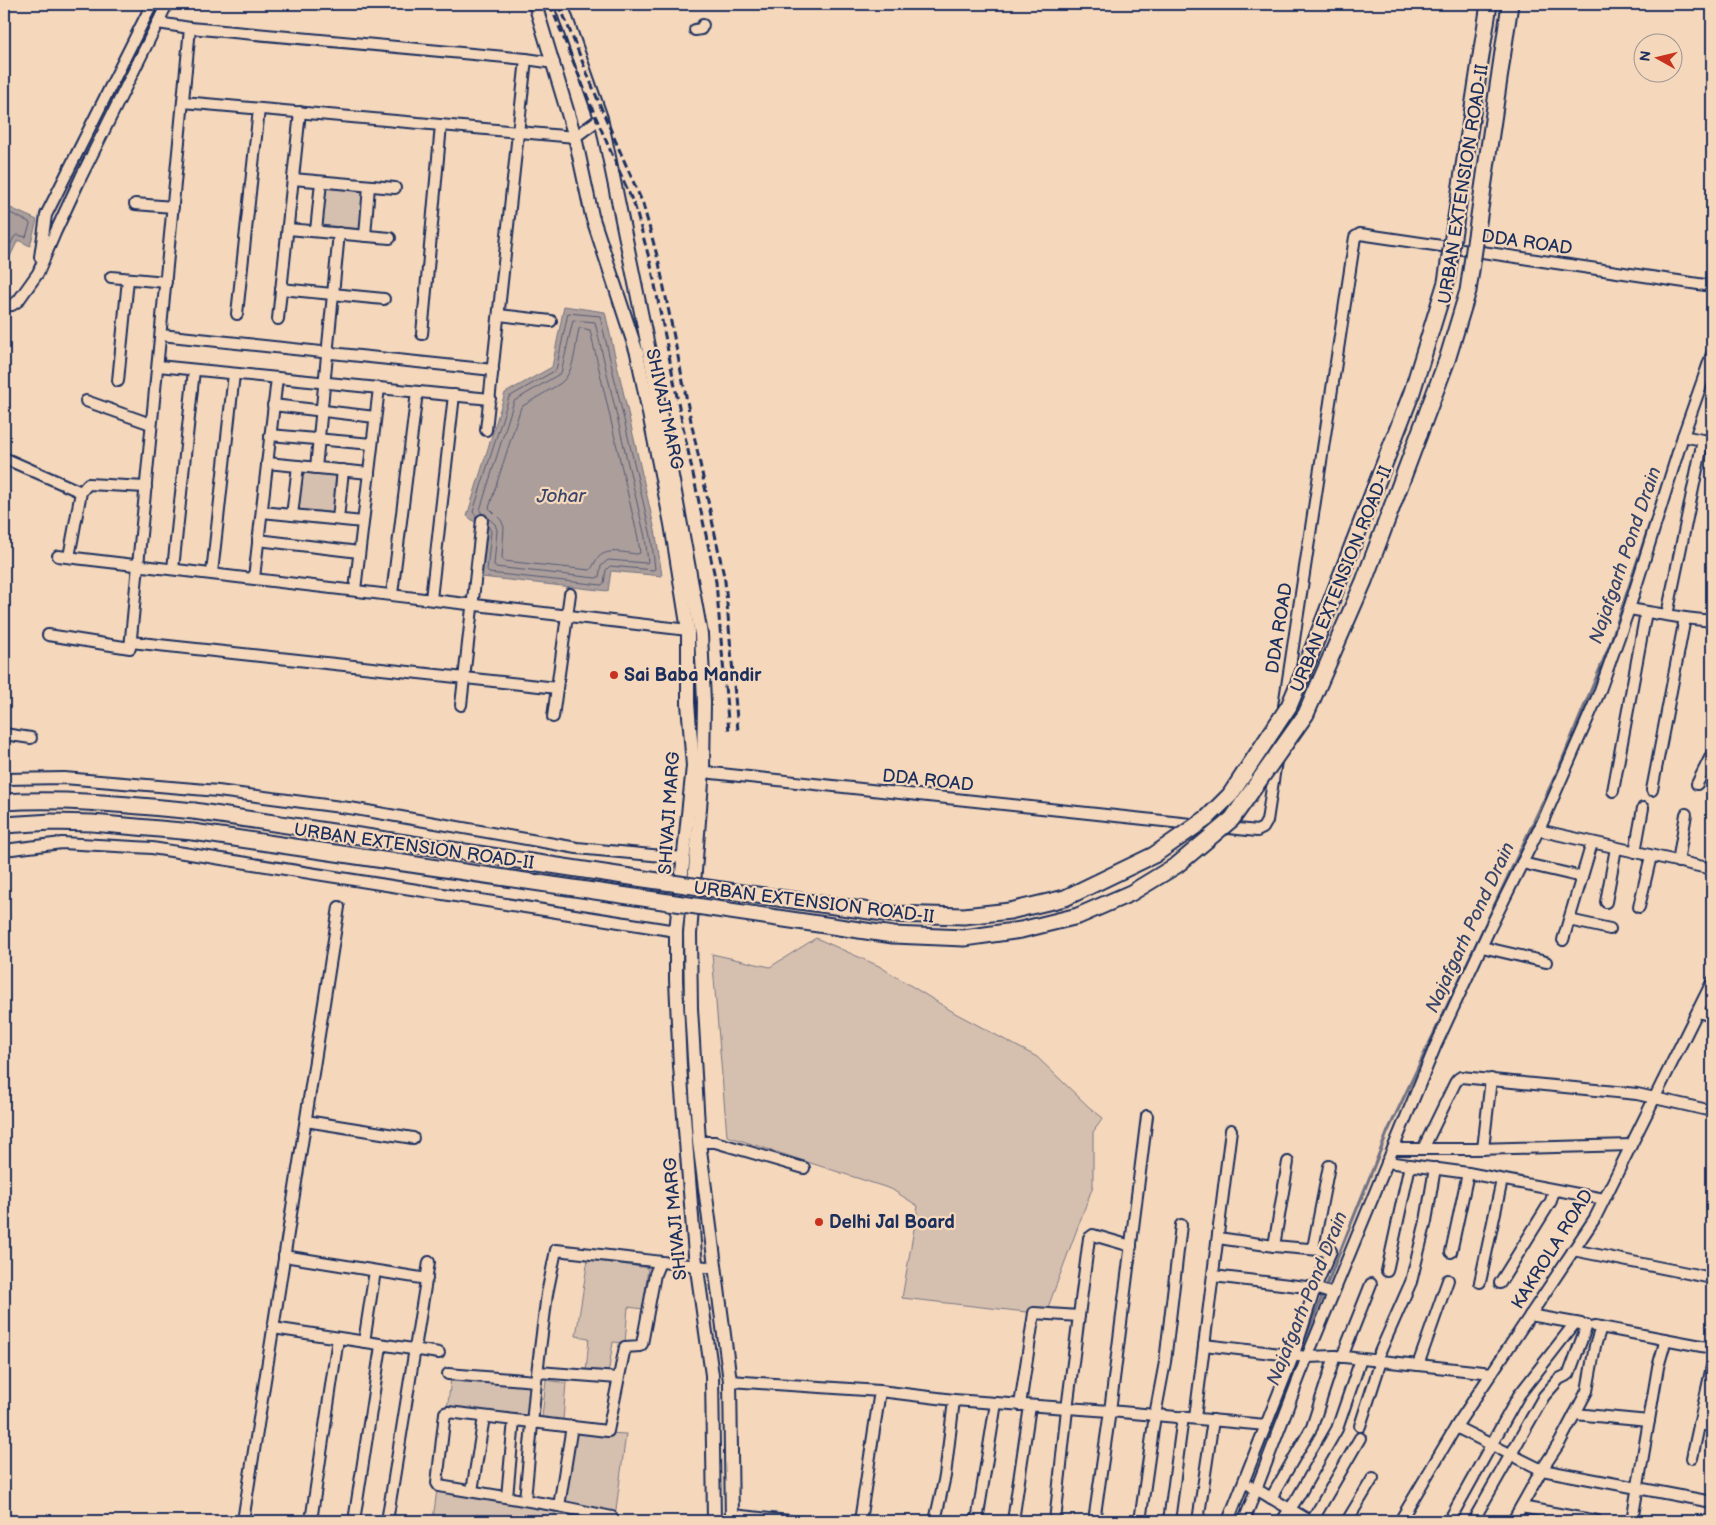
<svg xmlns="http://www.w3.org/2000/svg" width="1716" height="1525" font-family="'Balsamiq Sans',sans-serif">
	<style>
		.green { fill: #d5bfae; stroke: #787786 }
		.water { fill: #ab9e9b; stroke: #717283 }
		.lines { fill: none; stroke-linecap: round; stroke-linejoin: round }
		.shore { stroke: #555b76; stroke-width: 1 }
		.stream { stroke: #717283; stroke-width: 3 }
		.minor-casing { stroke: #1b2f5e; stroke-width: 14 }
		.major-casing { stroke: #1b2f5e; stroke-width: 16 }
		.highway-casing { stroke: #1b2f5e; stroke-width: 19 }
		.minor { stroke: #f5d8bb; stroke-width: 10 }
		.major { stroke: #f5d8bb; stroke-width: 12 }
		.highway { stroke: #f5d8bb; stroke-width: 15 }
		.rail { stroke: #1b2f5e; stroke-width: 3; stroke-dasharray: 8 4; stroke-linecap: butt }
		.highway-bridge-casing { stroke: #1b2f5e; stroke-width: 19; stroke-linecap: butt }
		.highway-bridge { stroke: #f5d8bb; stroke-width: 15 }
		.poi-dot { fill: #c8321e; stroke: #f5d8bb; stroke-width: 2 }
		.labels { text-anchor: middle; stroke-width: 4.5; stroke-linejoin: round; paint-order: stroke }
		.street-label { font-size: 18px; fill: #1b2f5e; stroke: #f5d8bb }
		.poi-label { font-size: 18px; font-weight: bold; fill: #1b2f5e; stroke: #f5d8bb; text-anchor: start }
		.water-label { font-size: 19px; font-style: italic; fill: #38456a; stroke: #f5d8bb }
	</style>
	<rect width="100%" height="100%" fill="#f5d8bb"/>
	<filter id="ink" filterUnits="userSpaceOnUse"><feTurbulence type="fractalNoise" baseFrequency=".02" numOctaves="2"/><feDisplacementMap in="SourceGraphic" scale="10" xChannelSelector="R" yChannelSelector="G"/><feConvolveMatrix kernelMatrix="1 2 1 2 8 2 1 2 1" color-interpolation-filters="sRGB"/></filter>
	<g filter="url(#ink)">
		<g class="green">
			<polygon points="325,188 365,192 362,229 321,225"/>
			<polygon points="300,469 341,473 337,513 296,509"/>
			<polygon points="816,938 879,966 955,1013 1037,1057 1089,1107 1103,1118 1093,1132 1093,1186 1047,1310 1026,1312 902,1298 918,1206 891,1189 727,1136 712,954 770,967"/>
			<polygon points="588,1259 648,1268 643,1309 628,1307 625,1343 613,1342 608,1375 586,1372 589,1338 576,1336"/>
			<polygon points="451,1379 531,1386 527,1419 447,1410"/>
			<polygon points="546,1380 566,1383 563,1420 542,1417"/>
			<polygon points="570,1431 626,1434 615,1517 559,1510"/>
			<polygon points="437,1489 555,1508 555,1521 445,1521 433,1520"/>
		</g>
		<g class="water">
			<polygon points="4,205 37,220 30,246 18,240 6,265 7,277 4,278"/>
			<polygon points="564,306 605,312 656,535 662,576 611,571 608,591 481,577 486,531 467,516 505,393 552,367"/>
		</g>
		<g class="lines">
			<g class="shore">
				<polyline points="4,210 29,222 30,224 26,237 18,235 14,237 4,259"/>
				<path d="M581 328 590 330 638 538 640 553 637 554C624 553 606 547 597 559 594 563 593 567 590 570L504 561 502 558 504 527 501 520 489 508 521 407 561 383C575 372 575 346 579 329Z"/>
				<polyline points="482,514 480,510 514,401 561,373 573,320 595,322 645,537 648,562 646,563 608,560 601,566 599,577 596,578 495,567 494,565 497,530 495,524 488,518"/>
				<polyline points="477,517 473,512 509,397 556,370 568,313 600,316 651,536 655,569 653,570 610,566 606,570 604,583 602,585 489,573 487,571 491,531 488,526"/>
			</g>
			<g class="stream">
				<polyline points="1702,366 1712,337"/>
				<polyline points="1257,1460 1388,1131 1558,770 1610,644 1663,483"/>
			</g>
			<g class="minor-casing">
				<g id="minor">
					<polyline points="158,23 190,28 526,59 554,63"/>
					<polyline points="695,30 701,29 703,25"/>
					<polyline points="183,102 575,137 601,118"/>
					<polyline points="293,179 395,188"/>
					<polyline points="135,204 173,207"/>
					<polyline points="288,229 390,238"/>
					<polyline points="316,231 321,182"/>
					<polyline points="365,236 369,186"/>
					<polyline points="40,257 46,215 152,4"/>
					<polyline points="111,277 166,282"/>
					<polyline points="281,289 384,299"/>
					<polyline points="4,306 12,305 18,301 38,273 55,233 81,177 167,4"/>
					<polyline points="237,314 259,109"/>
					<polyline points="499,315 551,321"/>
					<polyline points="278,319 300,112"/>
					<polyline points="422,334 441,125"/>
					<polyline points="161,335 493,370"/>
					<polyline points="158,366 490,399"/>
					<polyline points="118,381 128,279"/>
					<polyline points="86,401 151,424"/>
					<polyline points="273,405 375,417"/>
					<polyline points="486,430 526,59"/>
					<polyline points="270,435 372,444"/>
					<polyline points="1683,436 1712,442"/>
					<polyline points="4,458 81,492"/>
					<polyline points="267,463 369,473"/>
					<polyline points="316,468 339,233"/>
					<polyline points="262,512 363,522"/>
					<polyline points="292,515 298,466"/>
					<polyline points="338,519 343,470"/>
					<polyline points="258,540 359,552"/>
					<polyline points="58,556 688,630"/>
					<polyline points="69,557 81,492 88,484 146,487"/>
					<polyline points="173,569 194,370"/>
					<polyline points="212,573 234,374"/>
					<polyline points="254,578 277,378"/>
					<polyline points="355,590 379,388"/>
					<polyline points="392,594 417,392"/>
					<polyline points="431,599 454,395"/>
					<polyline points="1629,609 1685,618"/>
					<polyline points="1667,615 1703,440"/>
					<polyline points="48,635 130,648 190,28"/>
					<polyline points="131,642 557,688"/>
					<polyline points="461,705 482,520"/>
					<polyline points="1284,706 1355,237 1360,234 1712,286"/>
					<polyline points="553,717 570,594"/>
					<polyline points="4,734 31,738"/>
					<polyline points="703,770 712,773 1257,831 1263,828 1267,821 1282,721"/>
					<polyline points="4,779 64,778 218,791 356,809 577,848 684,858"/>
					<polyline points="1697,784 1712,754"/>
					<polyline points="1652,790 1685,618 1712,621"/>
					<polyline points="1613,791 1646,612"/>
					<polyline points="1538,830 1712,869"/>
					<polyline points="4,850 62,843 152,848 676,931"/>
					<polyline points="1635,852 1643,808"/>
					<polyline points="1678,862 1686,814"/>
					<polyline points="1522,863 1582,877"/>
					<polyline points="1606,902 1616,848"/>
					<polyline points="1639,907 1651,856"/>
					<polyline points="1569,920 1610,929"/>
					<polyline points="1563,940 1592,843"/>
					<polyline points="1482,947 1546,962"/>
					<polyline points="1698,1012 1712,1016"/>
					<polyline points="306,1121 413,1138"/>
					<polyline points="699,1142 715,1142 804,1168"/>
					<polyline points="1393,1149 1475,1149 1631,1145"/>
					<polyline points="1423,1149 1455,1083 1458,1079 1461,1077 1637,1094 1712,1111"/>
					<polyline points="1483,1149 1491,1079"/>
					<polyline points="1387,1162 1468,1173 1604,1199"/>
					<polyline points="1218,1238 1274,1246 1331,1251 1315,1288 1294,1354 1266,1425"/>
					<polyline points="1274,1246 1288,1162"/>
					<polyline points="1313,1248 1329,1166"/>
					<polyline points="1573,1250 1712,1278"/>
					<polyline points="1451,1252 1468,1173"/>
					<polyline points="284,1256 427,1279"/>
					<polyline points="1387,1271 1410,1165"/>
					<polyline points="1213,1276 1315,1288 1333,1294"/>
					<polyline points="1480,1282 1502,1180"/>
					<polyline points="1500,1283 1551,1201 1554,1190"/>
					<polyline points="1530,1315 1581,1324"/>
					<polyline points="1595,1326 1712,1348"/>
					<polyline points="273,1328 439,1353"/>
					<polyline points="364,1342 375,1271"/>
					<polyline points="1204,1345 1307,1357 1335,1356 1492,1373"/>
					<polyline points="1342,1357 1371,1284"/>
					<polyline points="1376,1361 1411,1282 1426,1221 1435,1168"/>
					<polyline points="1418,1365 1448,1280"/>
					<polyline points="538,1372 618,1378"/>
					<polyline points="448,1374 536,1381"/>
					<polyline points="730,1381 880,1391 954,1400 1110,1411 1266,1425 1228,1521"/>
					<polyline points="1020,1405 1034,1313 1079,1316"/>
					<polyline points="1575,1414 1649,1421"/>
					<polyline points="1195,1418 1231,1130"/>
					<polyline points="1699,1424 1712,1426"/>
					<polyline points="572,1426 559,1506 439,1486 437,1483 445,1413 448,1412 607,1431 608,1431 625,1347 640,1346 642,1344 655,1274 660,1262"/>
					<polyline points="1360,1426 1381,1361"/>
					<polyline points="1456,1427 1542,1470 1712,1502"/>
					<polyline points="1692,1458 1712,1366"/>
					<polyline points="1251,1486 1310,1521"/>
					<polyline points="472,1491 484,1417"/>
					<polyline points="507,1497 514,1420"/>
					<polyline points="1271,1498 1312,1427 1335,1356"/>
					<polyline points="525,1500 536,1381 547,1294 556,1250 715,1268"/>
					<polyline points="559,1506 612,1517"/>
					<polyline points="1521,1507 1597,1521"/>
					<polyline points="732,1515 790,1521"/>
					<polyline points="243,1521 339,907"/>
					<polyline points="311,1521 338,1338"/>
					<polyline points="354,1521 381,1346"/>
					<polyline points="387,1521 429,1262"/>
					<polyline points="860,1521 880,1391"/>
					<polyline points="935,1521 945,1476 954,1400"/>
					<polyline points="977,1521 996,1403"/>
					<polyline points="1013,1521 1030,1406"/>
					<polyline points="1055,1521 1067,1409 1089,1238 1093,1235 1131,1246"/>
					<polyline points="1094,1521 1110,1411 1147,1116"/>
					<polyline points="1140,1521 1155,1415 1165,1362 1181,1225"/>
					<polyline points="1169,1521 1183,1417"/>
					<polyline points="1198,1521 1213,1420"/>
					<polyline points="1244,1521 1307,1357 1435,1047 1489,930 1543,821 1599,693 1629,609 1683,436 1712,354"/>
					<polyline points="1282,1521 1298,1497 1337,1429 1361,1359"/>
					<polyline points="1312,1521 1360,1438"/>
					<polyline points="1347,1521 1373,1478"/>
					<polyline points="1400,1521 1457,1425 1595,1218 1712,982"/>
					<polyline points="1449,1521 1519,1395 1575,1323"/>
					<polyline points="1473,1521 1544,1396 1559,1379 1569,1374 1587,1325"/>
					<polyline points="1513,1521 1541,1471 1560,1442 1587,1391 1595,1346 1601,1327"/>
					<polyline points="1632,1521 1658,1367 1666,1339"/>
				</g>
			</g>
			<g class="major-casing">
				<g id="major">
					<polyline points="535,4 575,137 592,216 637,353 671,524 688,630 688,703 693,766 676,931 676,980 680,1066 695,1255 712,1375 714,1521"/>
					<polyline points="561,4 601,118 649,351 701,634 704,702 703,770 690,934 691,1008 699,1142 730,1381 732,1521"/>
				</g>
			</g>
			<g class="highway-casing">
				<g id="highway">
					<path d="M4 802C68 798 130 805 194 811"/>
					<polyline points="4,825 52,822 92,823 193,832"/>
				</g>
			</g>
			<use href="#minor" class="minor"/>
			<use href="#major" class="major"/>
			<use href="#highway" class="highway"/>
			<g class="rail">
				<polyline points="550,4 594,113 635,207 651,265 683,427 716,582 729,732"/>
				<polyline points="559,4 602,110 643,204 659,263 692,426 725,581 738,731"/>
			</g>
			<g class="highway-bridge-casing">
				<g id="highway-bridge">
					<polyline points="194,811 644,879 891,914 964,916 1010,911 1065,898 1154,855 1207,818 1230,795 1289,706 1308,661 1412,392 1446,282 1489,4"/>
					<polyline points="193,832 893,935 964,938 1021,930 1078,916 1131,893 1177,865 1232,819 1306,714 1364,581 1447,360 1468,291 1510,4"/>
				</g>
			</g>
			<use href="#highway-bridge" class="highway-bridge"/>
		</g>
	</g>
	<g class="poi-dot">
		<circle cx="614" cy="675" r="5"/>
		<circle cx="819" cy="1222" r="5"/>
	</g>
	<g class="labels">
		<g class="street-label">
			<text transform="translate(1463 184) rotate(-81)" y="6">URBAN EXTENSION ROAD-II</text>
			<text transform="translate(1527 242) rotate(8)" y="6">DDA ROAD</text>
			<text transform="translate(665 409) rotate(78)" y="6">SHIVAJI MARG</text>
			<text transform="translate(1341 579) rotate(-68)" y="6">URBAN EXTENSION ROAD-II</text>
			<text transform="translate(1279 628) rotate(-81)" y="6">DDA ROAD</text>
			<text transform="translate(928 780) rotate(6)" y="6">DDA ROAD</text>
			<text transform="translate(669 813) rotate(-86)" y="6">SHIVAJI MARG</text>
			<text transform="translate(414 846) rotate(8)" y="6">URBAN EXTENSION ROAD-II</text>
			<text transform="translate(814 902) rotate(7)" y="6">URBAN EXTENSION ROAD-II</text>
			<text transform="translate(675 1219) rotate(-95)" y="6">SHIVAJI MARG</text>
			<text transform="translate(1552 1249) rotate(-58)" y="6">KAKROLA ROAD</text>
		</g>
		<g class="poi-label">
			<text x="624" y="681">Sai Baba Mandir</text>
			<text x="829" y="1228">Delhi Jal Board</text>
		</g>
		<g class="water-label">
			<text x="561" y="502">Johar</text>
			<text transform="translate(1624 555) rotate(-71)" y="7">Najafgarh Pond Drain</text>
			<text transform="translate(1469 927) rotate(-65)" y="7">Najafgarh Pond Drain</text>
			<text transform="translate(1306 1298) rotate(-68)" y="7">Najafgarh Pond Drain</text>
		</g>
	</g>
	<rect width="1716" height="1525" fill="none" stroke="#f5d8bb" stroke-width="20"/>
	<rect x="10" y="10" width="1696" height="1505" fill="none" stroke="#1b2f5e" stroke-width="2" filter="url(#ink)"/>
	<g transform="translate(1658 58) rotate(278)"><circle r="24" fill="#f5d8bb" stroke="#9e9496"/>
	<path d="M0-4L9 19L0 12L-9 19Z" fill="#c8321e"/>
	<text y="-8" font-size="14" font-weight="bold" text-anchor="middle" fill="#1b2f5e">N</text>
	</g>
</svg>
